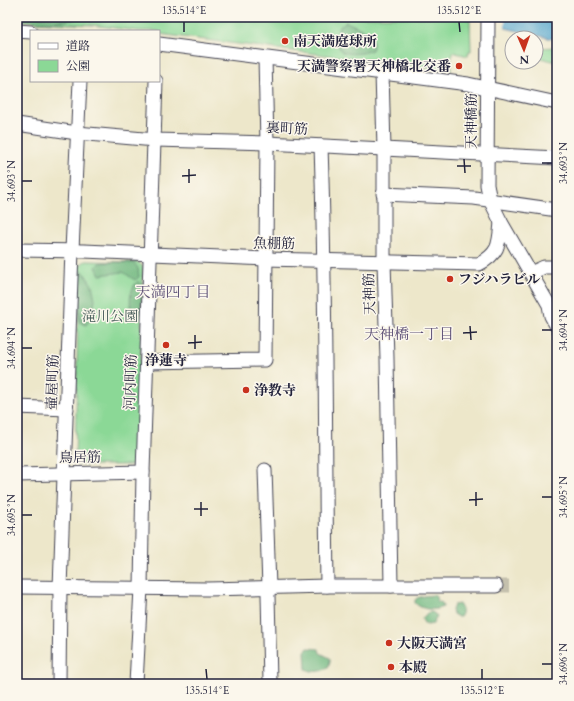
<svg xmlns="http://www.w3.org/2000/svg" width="574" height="701" font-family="Cardo,'Noto Serif JP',serif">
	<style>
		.green { fill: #8bd896; stroke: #567d68 }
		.forest { fill: #70b87f; stroke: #496d5d }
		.water { fill: #4fa3cb; stroke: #386283 }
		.pier { fill: #ede7ca }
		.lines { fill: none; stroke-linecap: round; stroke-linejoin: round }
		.minor-tunnel { stroke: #c4c0ad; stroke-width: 13; stroke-dasharray: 13 6; stroke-linecap: butt }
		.minor-casing { stroke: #404050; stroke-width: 15 }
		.minor { stroke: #fff; stroke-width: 13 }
		.ticks { fill: none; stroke: #22223b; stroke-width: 1.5 }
		.poi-dot { fill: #c8321e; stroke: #fbf7ec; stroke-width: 1.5 }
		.labels { text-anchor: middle; stroke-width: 3; stroke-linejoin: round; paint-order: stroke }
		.poi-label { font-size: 14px; font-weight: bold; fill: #22223b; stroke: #fbf7ec; text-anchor: start }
		.street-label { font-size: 14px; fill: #22223b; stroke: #fbf7ec }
		.park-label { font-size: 14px; fill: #425956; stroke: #fbf7ec }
		.neighbourhood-label { font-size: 15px; fill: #5d5077; stroke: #fbf7ec }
		.neatline { fill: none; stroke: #22223b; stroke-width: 1.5 }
		.ticks-label { font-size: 10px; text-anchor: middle; fill: #22223b }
	</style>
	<rect width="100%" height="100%" fill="#fbf7ec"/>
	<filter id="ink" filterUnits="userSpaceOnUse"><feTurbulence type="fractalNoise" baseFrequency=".025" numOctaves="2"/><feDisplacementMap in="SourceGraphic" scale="8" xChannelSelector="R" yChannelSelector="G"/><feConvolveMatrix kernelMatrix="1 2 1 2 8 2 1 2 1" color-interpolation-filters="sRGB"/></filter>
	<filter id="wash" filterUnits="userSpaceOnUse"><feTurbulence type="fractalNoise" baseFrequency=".012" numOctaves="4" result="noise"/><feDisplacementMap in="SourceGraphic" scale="16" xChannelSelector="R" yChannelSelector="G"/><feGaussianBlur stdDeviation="0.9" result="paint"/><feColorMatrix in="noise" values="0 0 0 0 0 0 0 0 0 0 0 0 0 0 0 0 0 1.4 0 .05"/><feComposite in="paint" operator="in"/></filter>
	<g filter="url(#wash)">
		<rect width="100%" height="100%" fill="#ede7ca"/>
		<g class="green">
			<polygon points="17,17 462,17 470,20 471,51 469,51 468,56 452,52 451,71 159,34 159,31 139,31 92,25 17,21"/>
			<polygon points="557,47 557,62 536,57 536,48"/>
			<polygon points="85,261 138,262 143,267 138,460 133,465 77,465 75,462 79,266"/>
		</g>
		<g class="forest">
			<path d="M21 17H81C74 22 35 23 26 21 23 20 23 19 21 17Z"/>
			<path d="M346 22C358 27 378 34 372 50 361 54 354 55 342 52 336 44 336 37 339 27Z"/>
			<polygon points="115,262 134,263 138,268 139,277 135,280 123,272 100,275 96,267 99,263"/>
			<polygon points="83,271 92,285 95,299 92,318 86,325 80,322 79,296 80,272"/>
			<path d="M138 281C145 288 141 306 139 316H136C135 314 133 313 132 311 128 301 131 287 138 281Z"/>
			<path d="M434 595 436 597 437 601 442 603 443 607C434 611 422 610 415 603V600L417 598 424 596Z"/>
			<path d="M459 604C462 609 464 612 460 617H458L453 614 452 610 454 605Z"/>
			<polygon points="432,612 437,616 433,624 427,625 424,623 422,619 427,613"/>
			<path d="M308 648 319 649 320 653 330 658V662L328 668C320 672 314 673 306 669L305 651Z"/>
		</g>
		<polygon class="water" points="462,17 557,17 557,40 470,20"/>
		<polygon class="pier" points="471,17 505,17 505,30 471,22"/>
	</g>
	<g filter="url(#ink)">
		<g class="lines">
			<polyline class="minor-tunnel" points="496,586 515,586"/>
			<g class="minor-casing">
				<g id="minor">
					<polyline points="488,17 487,185 490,200 501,222 549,305 551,316 557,327"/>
					<polyline points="17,31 31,32"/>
					<polyline points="159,44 468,84 557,103"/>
					<polyline points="382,72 384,149 384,262 387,358 391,586"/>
					<polyline points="17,124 77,133 155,140 267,143 557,158"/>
					<path d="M321 146C326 293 325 439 327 586"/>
					<polyline points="383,194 474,198 557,210"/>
					<path d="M17 250 84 251 265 259 479 264C500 253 499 243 501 222"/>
					<polyline points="531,273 544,267 557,267"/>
					<polyline points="147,362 265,360 267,143 265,58"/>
					<polyline points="17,407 67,409"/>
					<polyline points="265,470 269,587 268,595 270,682 268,684"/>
					<polyline points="17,475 143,472"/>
					<polyline points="17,587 208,589 327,586 496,586"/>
					<polyline points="59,684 60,588 72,250 80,81"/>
					<polyline points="136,684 141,588 143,472 156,81"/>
				</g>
			</g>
			<use href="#minor" class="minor"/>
		</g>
	</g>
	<path class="ticks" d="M184 22V32M459 22 460 32M464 159 465 173M542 163H552M457 166H471M189 169V183M182 176 196 175M22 181H32M470 326 471 340M542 330H552M463 333 477 332M195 335V349M188 343 202 342M22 348H32M476 492V506M542 497H552M469 500 483 499M201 502V516M194 509H208M22 515H32M542 664H552M206 669 207 679M482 669V679"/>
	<g class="poi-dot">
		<circle cx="285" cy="41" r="4"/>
		<circle cx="459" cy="66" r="4"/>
		<circle cx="450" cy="279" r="4"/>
		<circle cx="166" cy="345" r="4"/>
		<circle cx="246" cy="390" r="4"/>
		<circle cx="389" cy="643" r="4"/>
		<circle cx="391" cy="667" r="4"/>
	</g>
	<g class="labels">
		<g class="poi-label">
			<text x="293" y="46">南天満庭球所</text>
			<text x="451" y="71" text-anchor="end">天満警察署天神橋北交番</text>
			<text x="458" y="284">フジハラビル</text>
			<text x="166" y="365" text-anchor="middle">浄蓮寺</text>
			<text x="254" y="395">浄教寺</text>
			<text x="397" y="648">大阪天満宮</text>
			<text x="399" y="672">本殿</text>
		</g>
		<g class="street-label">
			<text transform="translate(471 121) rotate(-90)" y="5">天神橋筋</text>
			<text transform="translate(287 128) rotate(3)" y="5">裏町筋</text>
			<text transform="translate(274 243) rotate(1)" y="5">魚棚筋</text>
			<text transform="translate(369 294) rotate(-92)" y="5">天神筋</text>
			<text transform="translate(52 382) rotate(-88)" y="5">壷屋町筋</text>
			<text transform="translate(130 382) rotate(-88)" y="5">河内町筋</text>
			<text transform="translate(80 457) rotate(-1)" y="5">鳥居筋</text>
		</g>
		<g class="park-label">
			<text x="110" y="321">滝川公園</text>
		</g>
		<g class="neighbourhood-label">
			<text x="173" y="297">天満四丁目</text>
			<text x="409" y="339">天神橋一丁目</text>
		</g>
	</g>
	<rect width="574" height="701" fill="none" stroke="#fbf7ec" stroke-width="44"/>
	<rect x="30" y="30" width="130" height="52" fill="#fbf7ec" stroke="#a4a2a5"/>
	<rect x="38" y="43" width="20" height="6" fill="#ffffff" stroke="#a4a2a5"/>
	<text x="66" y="50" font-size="12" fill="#22223b">道路</text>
	<rect x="38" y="60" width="20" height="12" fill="#8bd896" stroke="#a4a2a5"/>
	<text x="66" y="70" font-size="12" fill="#22223b">公園</text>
	<g transform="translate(524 50) rotate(178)"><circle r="19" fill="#fbf7ec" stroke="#a4a2a5"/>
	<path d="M0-3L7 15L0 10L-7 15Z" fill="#c8321e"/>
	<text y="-6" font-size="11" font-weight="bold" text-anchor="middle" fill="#22223b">N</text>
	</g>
	<rect x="22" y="22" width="530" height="657" class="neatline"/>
	<g class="ticks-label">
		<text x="184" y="14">135.514°E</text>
		<text x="459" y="14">135.512°E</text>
		<text transform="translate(563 163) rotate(-90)" y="4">34.693°N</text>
		<text transform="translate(11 181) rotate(-90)" y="4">34.693°N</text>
		<text transform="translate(563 330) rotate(-90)" y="4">34.694°N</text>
		<text transform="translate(11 348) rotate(-90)" y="4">34.694°N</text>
		<text transform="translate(563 497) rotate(-90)" y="4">34.695°N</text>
		<text transform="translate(11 515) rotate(-90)" y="4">34.695°N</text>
		<text transform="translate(563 664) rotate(-90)" y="4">34.696°N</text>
		<text x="207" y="694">135.514°E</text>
		<text x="482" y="694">135.512°E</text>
	</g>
</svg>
